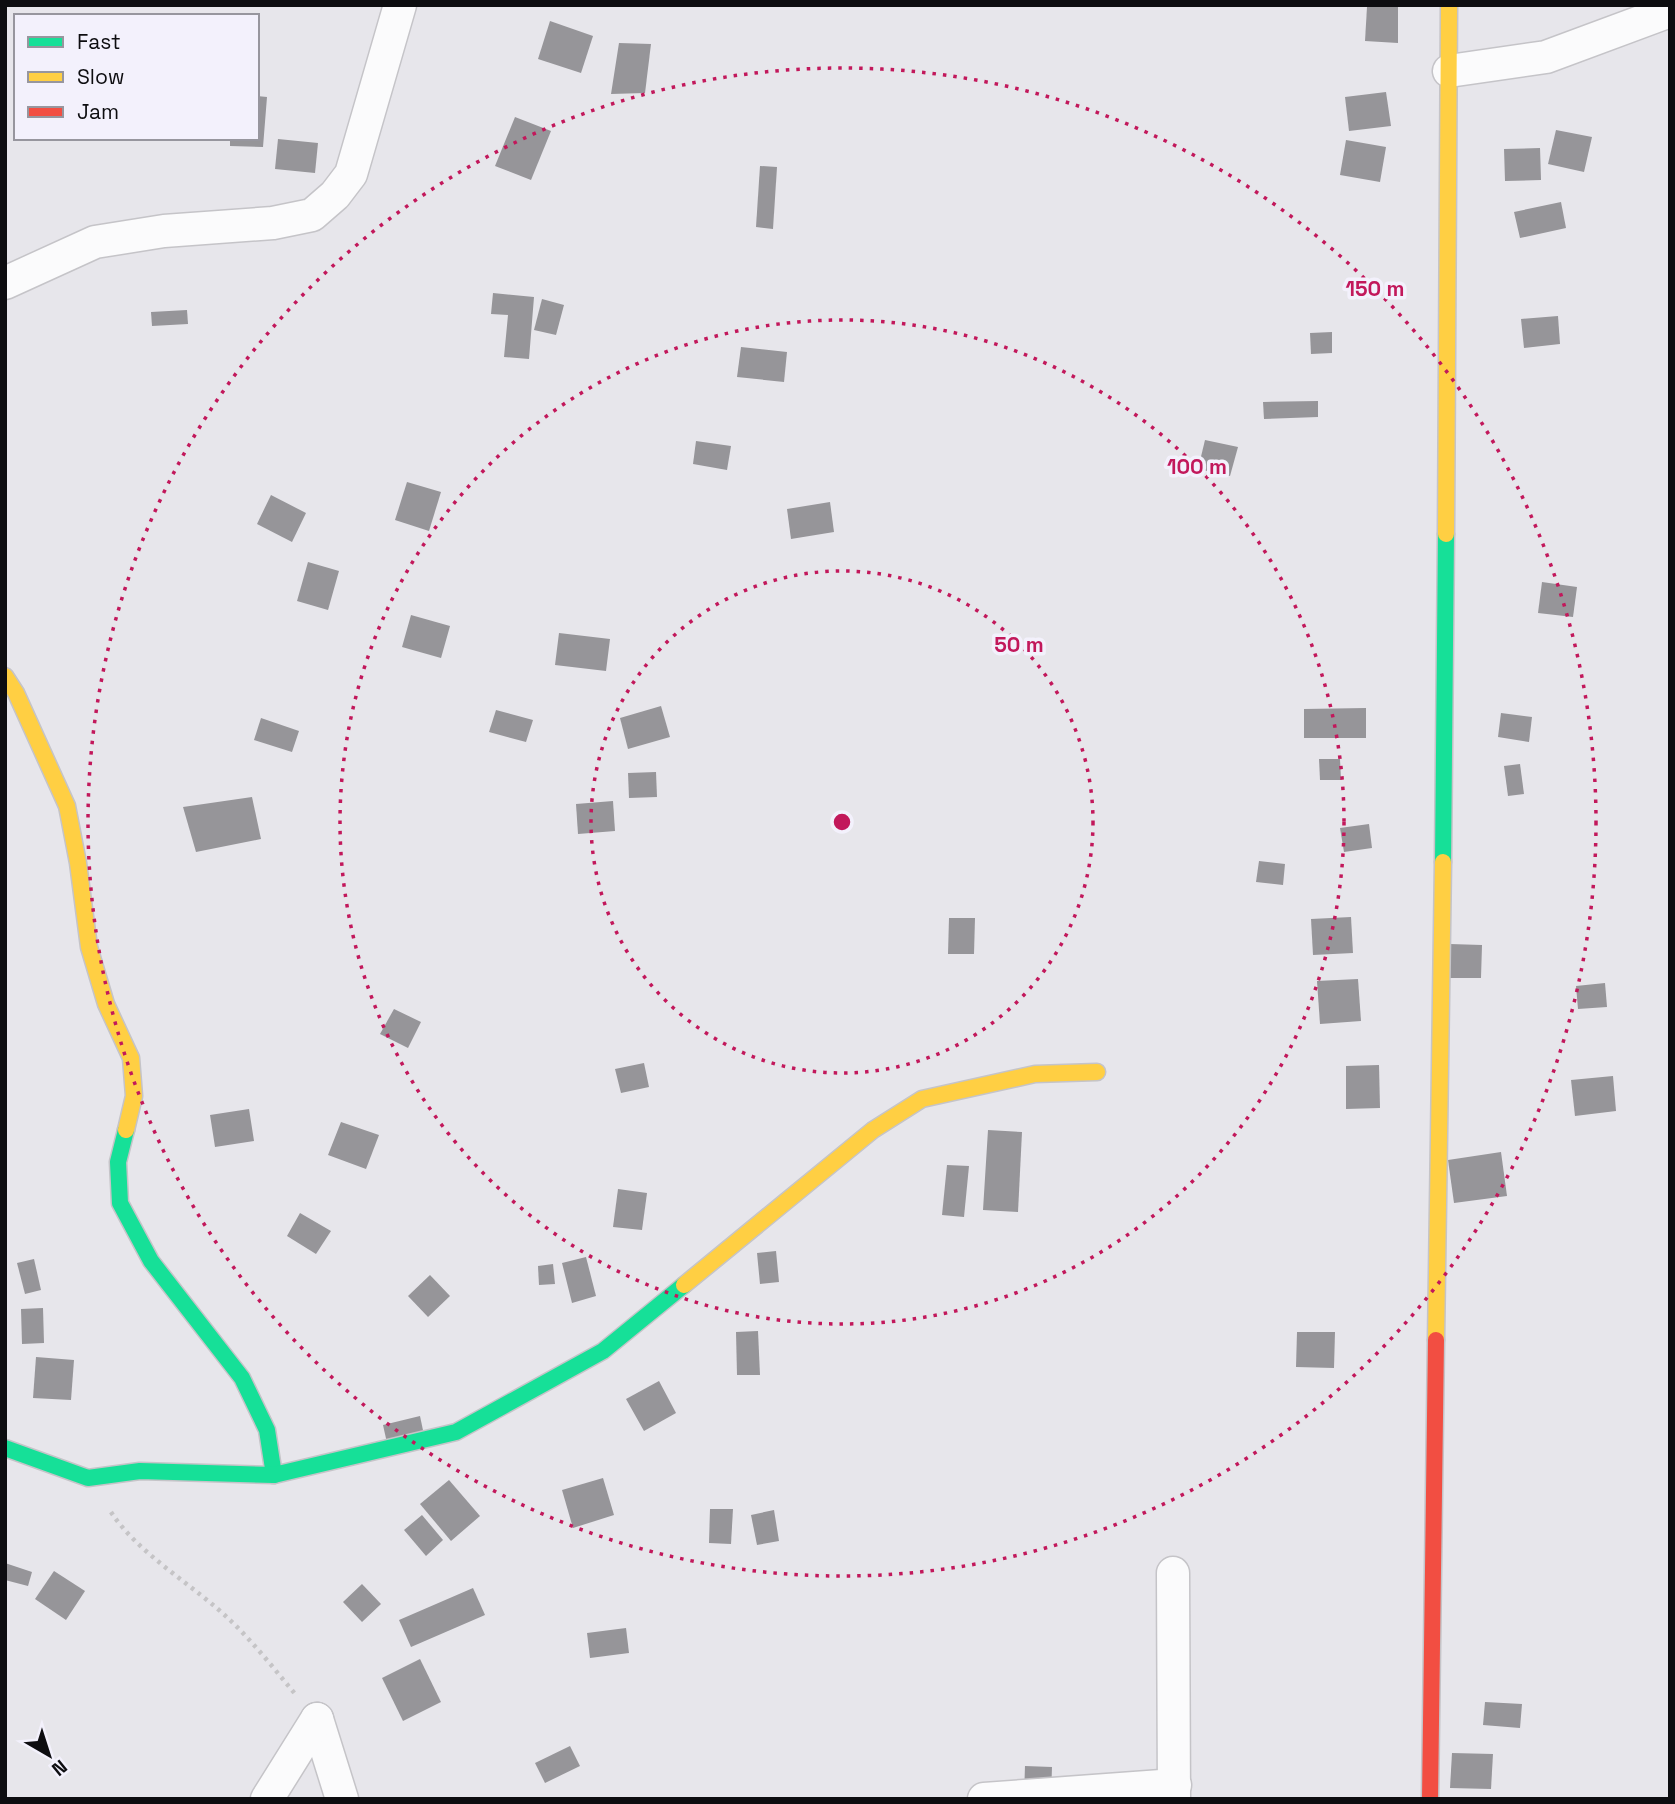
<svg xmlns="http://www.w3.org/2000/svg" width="1675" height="1804" font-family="'Space Grotesk',sans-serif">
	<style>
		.building { fill: #969599 }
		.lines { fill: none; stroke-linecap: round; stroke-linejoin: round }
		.street-casing { stroke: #c5c4c8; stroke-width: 35 }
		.fast-casing { stroke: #c5c4c8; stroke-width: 19 }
		.slow-casing { stroke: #c5c4c8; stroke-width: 19 }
		.jam-casing { stroke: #c5c4c8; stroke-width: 19 }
		.path { stroke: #c5c4c6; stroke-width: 4.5; stroke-dasharray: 3.5 5; stroke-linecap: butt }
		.street { stroke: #fbfbfc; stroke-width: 32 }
		.fast { stroke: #16e098; stroke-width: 16 }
		.slow { stroke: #ffcf43; stroke-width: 16 }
		.jam { stroke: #f24e42; stroke-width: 16 }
		.ring { fill: none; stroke: #c2185b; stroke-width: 3.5; stroke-dasharray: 3.5 7 }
		.centre { fill: #c2185b; stroke: #f3f1fc; stroke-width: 3.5 }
		.ring-label { font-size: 21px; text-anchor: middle; font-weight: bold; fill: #c2185b; stroke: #f3f1fc; stroke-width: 7; stroke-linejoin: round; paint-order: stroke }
	</style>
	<rect width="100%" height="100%" fill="#e7e6eb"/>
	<g class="building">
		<polygon points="1398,5 1398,43 1365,41 1367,7"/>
		<polygon points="550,21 593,36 581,73 538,59"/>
		<polygon points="619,43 651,44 645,93 611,94"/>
		<polygon points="1386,92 1391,126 1349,131 1345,97"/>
		<polygon points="257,96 267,97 263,147 230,146 230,138 257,138"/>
		<polygon points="515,117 551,131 531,180 495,166"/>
		<polygon points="1556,130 1592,137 1584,172 1548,164"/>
		<polygon points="278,139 318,143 315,173 275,169"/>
		<polygon points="1346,140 1386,147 1380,182 1340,175"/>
		<polygon points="1540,148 1541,180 1505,181 1504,149"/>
		<polygon points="760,166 777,167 773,229 756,227"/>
		<polygon points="1561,202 1566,228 1520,238 1514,212"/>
		<polygon points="493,293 534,297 529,359 504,357 508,315 491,314"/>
		<polygon points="542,299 564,305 556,335 534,330"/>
		<polygon points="187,310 188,324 152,326 151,312"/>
		<polygon points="1558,316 1560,344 1524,348 1521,319"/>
		<polygon points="1332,332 1332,353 1311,354 1310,333"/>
		<polygon points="741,347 787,352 784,382 737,377"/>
		<polygon points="1318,401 1318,417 1264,419 1263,402"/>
		<polygon points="1205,440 1238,447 1230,476 1198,469"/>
		<polygon points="696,441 731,446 727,470 693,464"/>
		<polygon points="407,482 441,492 429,531 395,520"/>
		<polygon points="271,495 306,513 292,542 257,524"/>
		<polygon points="830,502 834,532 791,539 787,509"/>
		<polygon points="308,562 339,571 328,610 297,601"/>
		<polygon points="1542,582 1577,587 1573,617 1538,613"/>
		<polygon points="411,615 450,626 441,658 402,647"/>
		<polygon points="559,633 610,639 606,671 555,665"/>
		<polygon points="661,706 670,737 628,749 620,718"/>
		<polygon points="1366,708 1366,738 1304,738 1304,709"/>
		<polygon points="496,710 533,720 526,742 489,732"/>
		<polygon points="1501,713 1532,717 1529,742 1498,737"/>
		<polygon points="261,718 299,731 292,752 254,740"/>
		<polygon points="1319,759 1340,759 1341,780 1320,780"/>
		<polygon points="1520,764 1524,794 1508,796 1504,766"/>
		<polygon points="656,772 657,797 629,798 628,773"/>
		<polygon points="252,797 261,839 196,852 183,807"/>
		<polygon points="613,801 615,831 578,834 576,804"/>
		<polygon points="1369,824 1372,848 1344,852 1340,828"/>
		<polygon points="1259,861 1285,864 1283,885 1256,882"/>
		<polygon points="1351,917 1353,953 1313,955 1311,919"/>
		<polygon points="949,918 975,918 974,954 948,954"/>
		<polygon points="1450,944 1482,945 1481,978 1449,978"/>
		<polygon points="1358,979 1361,1021 1320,1024 1317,981"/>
		<polygon points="1605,983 1607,1007 1578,1009 1576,986"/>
		<polygon points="394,1009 421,1022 408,1048 380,1034"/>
		<polygon points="644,1063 649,1087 621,1093 615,1069"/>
		<polygon points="1379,1065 1380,1108 1346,1109 1346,1066"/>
		<polygon points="1613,1076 1616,1111 1575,1116 1571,1080"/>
		<polygon points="249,1109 254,1141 215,1147 210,1115"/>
		<polygon points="341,1122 379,1135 366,1169 328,1155"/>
		<polygon points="988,1130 1022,1132 1018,1212 983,1210"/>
		<polygon points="1501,1152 1507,1196 1454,1203 1448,1160"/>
		<polygon points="947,1165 969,1166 964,1217 942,1215"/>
		<polygon points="618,1189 647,1193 642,1230 613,1227"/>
		<polygon points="300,1213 331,1231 316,1254 287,1236"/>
		<polygon points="776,1251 779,1282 760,1284 757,1253"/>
		<polygon points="586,1257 596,1296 572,1303 562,1263"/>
		<polygon points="34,1259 41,1290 25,1294 17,1263"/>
		<polygon points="553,1264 555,1284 539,1285 538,1266"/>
		<polygon points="430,1275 450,1296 428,1317 408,1296"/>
		<polygon points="43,1308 44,1343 22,1344 21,1309"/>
		<polygon points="758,1331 760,1375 737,1375 736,1332"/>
		<polygon points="1297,1332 1335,1332 1334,1368 1296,1367"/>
		<polygon points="36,1357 74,1360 71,1400 33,1398"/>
		<polygon points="659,1381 676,1413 644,1431 626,1399"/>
		<polygon points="420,1416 424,1435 387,1443 383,1425"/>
		<polygon points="603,1478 614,1515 573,1528 562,1490"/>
		<polygon points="449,1480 480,1516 451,1541 420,1504"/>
		<polygon points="710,1509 733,1509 731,1544 709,1543"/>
		<polygon points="774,1510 779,1541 757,1545 751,1515"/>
		<polygon points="422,1515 443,1540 426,1556 404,1530"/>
		<polygon points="5,1563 32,1572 28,1586 5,1580"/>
		<polygon points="54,1571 85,1591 66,1620 35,1599"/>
		<polygon points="362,1584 381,1604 362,1622 343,1602"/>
		<polygon points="473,1588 485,1615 411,1647 399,1620"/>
		<polygon points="626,1628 629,1653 590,1658 587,1633"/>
		<polygon points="420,1659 441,1702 403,1721 382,1678"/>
		<polygon points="1485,1702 1522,1704 1520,1728 1483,1725"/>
		<polygon points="570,1746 580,1766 545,1783 535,1763"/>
		<polygon points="1452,1753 1493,1754 1491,1789 1450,1788"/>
		<polygon points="1025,1766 1052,1767 1051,1797 1024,1796"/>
	</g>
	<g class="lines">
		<g class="street-casing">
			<g id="street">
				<polyline points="1449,71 1546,57 1670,11"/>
				<polyline points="5,283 95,242 164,231 273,223 312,215 335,195 351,174 400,5"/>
				<polyline points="1173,1573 1174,1799"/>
				<polyline points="317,1719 342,1799"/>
				<polyline points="267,1799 317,1719"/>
				<polyline points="984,1799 1175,1785"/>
			</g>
		</g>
		<g class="fast-casing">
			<g id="fast">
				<polyline points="1443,862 1446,534"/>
				<polyline points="126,1130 118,1162 120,1203 151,1261 242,1378 267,1430 274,1475"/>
				<polyline points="5,1448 88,1478 140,1471 274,1475 456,1432 603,1351 684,1285"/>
			</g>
		</g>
		<g class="slow-casing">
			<g id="slow">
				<polyline points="1446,534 1449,5"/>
				<polyline points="5,676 16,693 67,806 78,863 89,947 106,1004 131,1058 134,1096 126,1130"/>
				<polyline points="684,1285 873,1130 922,1099 1035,1074 1097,1072"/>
				<polyline points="1436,1340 1443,862"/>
			</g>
		</g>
		<g class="jam-casing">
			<polyline id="jam" points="1430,1799 1436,1340"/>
		</g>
		<path class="path" d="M111 1512C138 1554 195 1586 231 1621 254 1643 275 1670 296 1695"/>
		<use href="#street" class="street"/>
		<use href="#fast" class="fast"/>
		<use href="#slow" class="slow"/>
		<use href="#jam" class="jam"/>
	</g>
	<g class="ring">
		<circle cx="842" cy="822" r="251"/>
		<circle cx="842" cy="822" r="502"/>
		<circle cx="842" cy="822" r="754"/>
	</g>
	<circle cx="842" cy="822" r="10" class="centre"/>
	<g class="ring-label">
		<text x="1375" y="296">150 m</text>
		<text x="1197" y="474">100 m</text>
		<text x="1019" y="652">50 m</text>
	</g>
	<rect width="1675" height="1804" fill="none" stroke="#0d0d10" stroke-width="14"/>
	<rect x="14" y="14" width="245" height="126" fill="#f3f1fc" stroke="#97969e" stroke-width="2"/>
	<rect x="28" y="37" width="35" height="10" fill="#16e098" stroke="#97969e" stroke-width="2"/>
	<text x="77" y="49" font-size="21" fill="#0d0d10">Fast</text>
	<rect x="28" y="72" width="35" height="10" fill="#ffcf43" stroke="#97969e" stroke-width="2"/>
	<text x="77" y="84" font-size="21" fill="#0d0d10">Slow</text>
	<rect x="28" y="107" width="35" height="10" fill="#f24e42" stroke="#97969e" stroke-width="2"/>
	<text x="77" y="119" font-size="21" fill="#0d0d10">Jam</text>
	<g transform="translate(49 1755) rotate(141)" stroke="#f3f1fc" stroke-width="5" paint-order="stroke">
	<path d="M0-5L12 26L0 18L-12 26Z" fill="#0d0d10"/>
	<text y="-10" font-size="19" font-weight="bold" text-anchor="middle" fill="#0d0d10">N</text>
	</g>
</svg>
